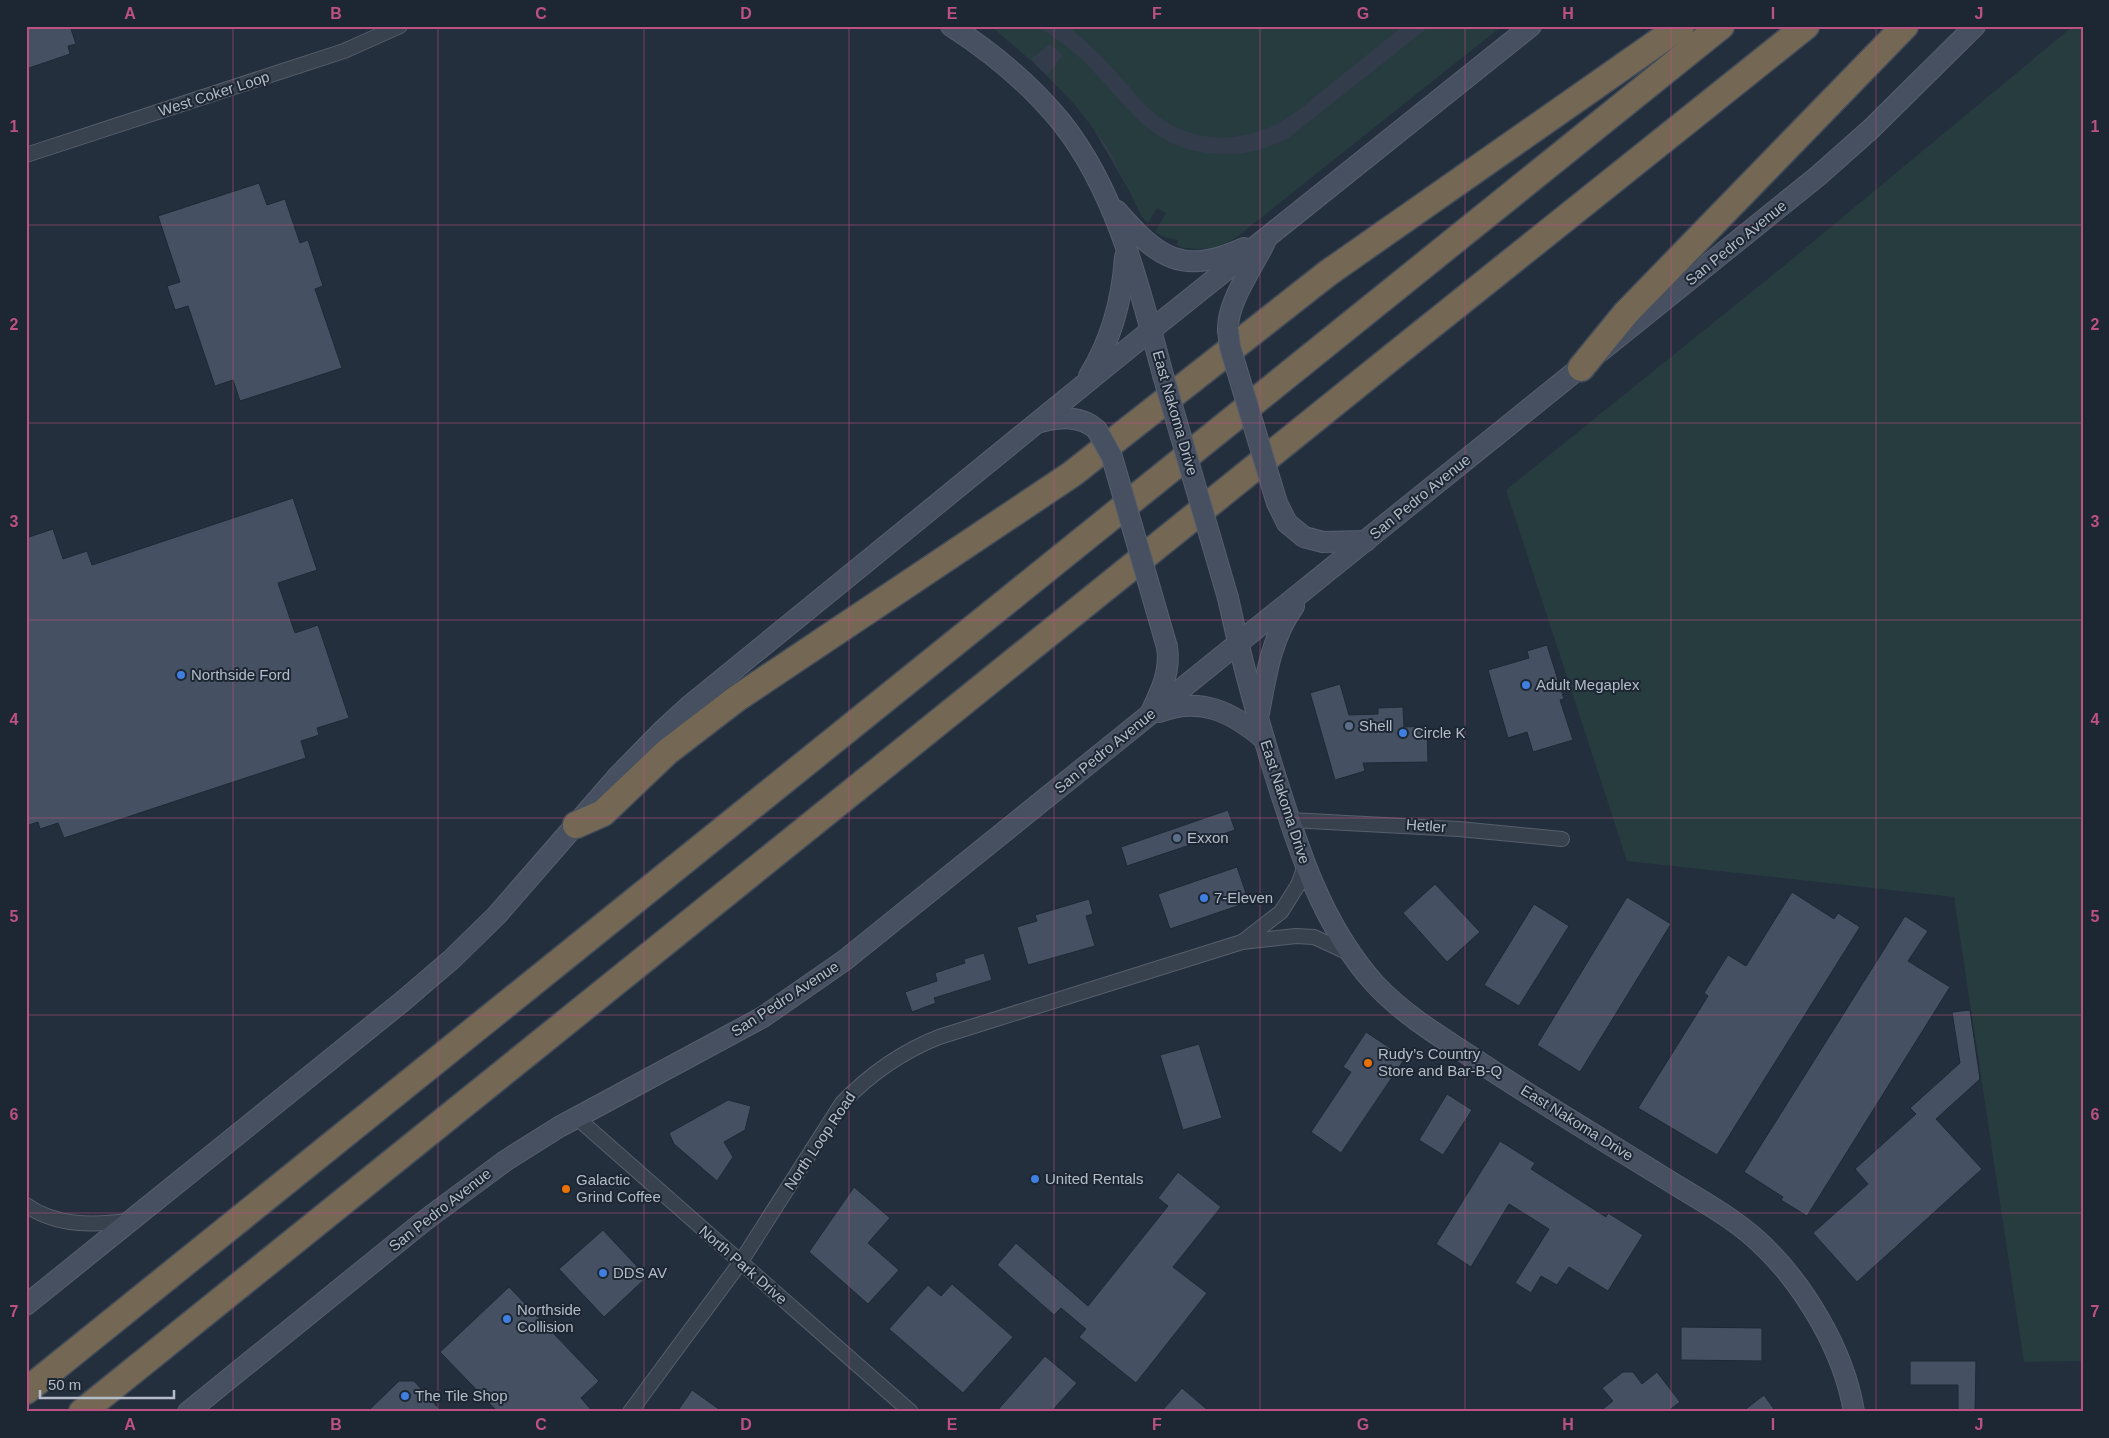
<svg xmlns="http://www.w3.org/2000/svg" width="2109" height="1438" font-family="Helvetica,sans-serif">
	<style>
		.airport { fill: #323c4b }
		.green { fill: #263c3f }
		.building { fill: #455162; stroke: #1f2835 }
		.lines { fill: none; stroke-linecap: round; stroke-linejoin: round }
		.street-casing { stroke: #565f6c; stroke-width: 16 }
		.secondary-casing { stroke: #565f6c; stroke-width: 22 }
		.highway-casing { stroke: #434c59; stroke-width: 29 }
		.street { stroke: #38414e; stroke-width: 14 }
		.secondary { stroke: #465061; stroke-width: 20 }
		.highway { stroke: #746855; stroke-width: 26 }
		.secondary-bridge-casing { stroke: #565f6c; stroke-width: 22; stroke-linecap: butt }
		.secondary-bridge { stroke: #465061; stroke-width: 20 }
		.grid { fill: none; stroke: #bd5182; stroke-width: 1; stroke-opacity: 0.55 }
		.shop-dot { fill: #3f7fe0; stroke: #1d2633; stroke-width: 2 }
		.service-dot { fill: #5c6f8a; stroke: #1d2633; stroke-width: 2 }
		.food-dot { fill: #e8710a; stroke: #1d2633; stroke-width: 2 }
		.labels { text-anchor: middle; stroke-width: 4; stroke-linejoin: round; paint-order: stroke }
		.street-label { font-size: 15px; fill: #b4bcc9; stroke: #1d2633 }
		.poi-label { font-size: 15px; fill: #b4bcc9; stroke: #1d2633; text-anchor: start }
		.neatline { fill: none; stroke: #bd5182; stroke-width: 2 }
		.grid-label { font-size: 16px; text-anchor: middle; font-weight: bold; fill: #bd5182 }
	</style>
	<rect width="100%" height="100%" fill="#242f3e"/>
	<polygon class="airport" points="996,26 1467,26 1222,225 1133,197 1083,111"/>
	<g class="green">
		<path d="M991 26C1002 26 1027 23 1037 27 1045 31 1052 36 1059 41 1118 82 1135 149 1216 154 1242 156 1267 150 1290 137L1430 26H1502L1238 236C1219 249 1199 252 1177 246L1178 240 1167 238 1155 232 1166 213 1157 208 1148 223 1142 217 1107 146 1074 104 1047 76 1063 55 1050 44 1030 60Z"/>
		<path d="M1068 26H1403C1379 45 1356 64 1332 83 1317 94 1303 108 1287 118 1248 143 1197 145 1159 117 1143 105 1131 88 1117 73 1102 56 1086 41 1068 26Z"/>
		<polygon points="2073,26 2083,26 2083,1361 2024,1362 1954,897 1627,861 1506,490 1796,256"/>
	</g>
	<g class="building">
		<polygon points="26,26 70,26 76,44 68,46 70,54 26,69"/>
		<polygon points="259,183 267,205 285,199 300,243 308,240 323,286 315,289 342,368 240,401 233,380 215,386 188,306 175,310 167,286 180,282 158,216"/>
		<polygon points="293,498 317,570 278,583 295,633 318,625 349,718 317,728 319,735 301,741 306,758 64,838 58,823 40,829 38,822 26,826 26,538 53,529 63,559 87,551 92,565"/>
		<polygon points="1547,645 1564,699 1560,700 1573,740 1533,752 1527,732 1508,738 1488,670 1529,658 1527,651"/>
		<polygon points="1340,684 1349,715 1378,714 1378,708 1403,707 1404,727 1427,726 1428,762 1363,763 1365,771 1335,780 1310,693"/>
		<polygon points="1228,810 1235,830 1127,866 1121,847"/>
		<polygon points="1237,867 1249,902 1170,929 1158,894"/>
		<polygon points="1435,884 1480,932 1447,962 1403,913"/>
		<polygon points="1792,892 1834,919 1838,913 1860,927 1717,1155 1638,1108 1708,996 1704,993 1728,955 1746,966"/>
		<polygon points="1627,897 1671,924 1580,1072 1537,1045"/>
		<polygon points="1089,899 1093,914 1086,916 1095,946 1028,965 1017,927 1037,921 1035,915"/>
		<polygon points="1534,904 1569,926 1519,1006 1484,985"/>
		<polygon points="1905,916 1928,931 1908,961 1950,987 1807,1216 1781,1200 1783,1197 1744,1172"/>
		<polygon points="984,953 992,980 934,998 936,1003 912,1012 905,992 937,981 935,973 965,963 964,959"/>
		<polygon points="1970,1010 1980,1079 1936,1119 1982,1169 1857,1282 1813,1233 1868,1184 1855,1169 1916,1114 1910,1108 1960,1063 1952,1012"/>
		<polygon points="1366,1032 1405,1058 1341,1153 1311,1132 1351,1072 1343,1067"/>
		<polygon points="1199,1044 1222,1118 1183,1130 1160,1055"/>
		<polygon points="1447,1094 1472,1110 1443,1155 1419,1140"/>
		<polygon points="728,1100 751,1106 745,1130 724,1142 733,1157 717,1181 674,1144 669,1133"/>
		<polygon points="1500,1141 1535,1163 1531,1169 1606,1217 1608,1213 1643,1235 1608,1291 1569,1267 1557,1285 1541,1276 1531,1293 1515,1283 1549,1229 1509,1204 1471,1267 1436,1244"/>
		<polygon points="1178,1172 1221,1207 1173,1267 1207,1293 1136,1383 1079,1337 1086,1329 1061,1308 1054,1315 997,1265 1016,1243 1088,1306 1168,1206 1158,1198"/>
		<polygon points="854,1187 890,1218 868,1243 899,1270 868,1304 809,1252"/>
		<polygon points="603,1230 647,1277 604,1317 559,1269"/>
		<polygon points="952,1284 1013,1337 963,1393 889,1329 928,1285 941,1296"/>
		<polygon points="509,1287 599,1381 581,1398 593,1412 498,1412 440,1352"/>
		<polygon points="1681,1327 1762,1328 1762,1361 1681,1360"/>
		<polygon points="1045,1356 1077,1383 1051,1412 996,1412"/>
		<polygon points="1910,1361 1976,1361 1975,1412 1958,1412 1958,1385 1910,1385"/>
		<polygon points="1623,1372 1633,1372 1642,1384 1657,1372 1680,1402 1667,1412 1599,1412 1613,1401 1602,1388"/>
		<polygon points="399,1381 414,1381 442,1412 367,1412"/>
		<polygon points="1182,1388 1210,1412 1161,1412"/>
		<polygon points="692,1390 723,1412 677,1412"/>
		<polygon points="1764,1395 1776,1412 1742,1412"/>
	</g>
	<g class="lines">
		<g class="street-casing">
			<g id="street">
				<polyline points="26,155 344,51 400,26"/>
				<polyline points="1290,820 1459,829 1562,839"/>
				<polyline points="1242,942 1281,912 1298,885 1305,866"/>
				<polyline points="576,1117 911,1412"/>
				<path d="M26 1205C57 1227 94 1225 130 1221"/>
				<path d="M630 1412 740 1263 842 1103C871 1073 901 1052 939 1037L1242 942 1296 936 1314 937 1351 954"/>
			</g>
		</g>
		<g class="secondary-casing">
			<g id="secondary">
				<path d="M951 26C993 53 1031 85 1062 123 1118 194 1140 290 1163 375"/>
				<path d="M1117 211C1158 258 1182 276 1244 248"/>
				<path d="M1228 330C1227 302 1253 267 1265 242"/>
				<path d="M1089 376C1112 339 1122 300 1125 257"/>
				<path d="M1040 422C1060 417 1081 415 1097 430"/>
				<polyline points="1304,537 1323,542 1366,541"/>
				<path d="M1228 598C1240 654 1255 710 1272 765 1296 842 1320 923 1375 984 1402 1013 1436 1034 1470 1056 1531 1097 1595 1135 1658 1174 1691 1195 1728 1214 1757 1240 1803 1282 1844 1350 1854 1412"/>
				<path d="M1151 712C1161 691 1171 671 1167 647"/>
				<path d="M1159 712C1200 696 1232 712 1264 739"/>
				<path d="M1259 713C1266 676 1271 638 1294 606"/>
				<polyline points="26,1305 403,1001 452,959 497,915 618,776 664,729 688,707 1151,330 1531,26"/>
				<polyline points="188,1412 424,1221 505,1161 559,1127 763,1017 845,960 1818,176 1872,128 1975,26"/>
			</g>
		</g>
		<g class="highway-casing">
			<g id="highway">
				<polyline points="1581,368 1626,313 1905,26"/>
				<polyline points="576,825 603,813 667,752 736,699 1072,474 1328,273 1681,26"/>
				<polyline points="26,1391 1721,26"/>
				<polyline points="82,1412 1397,353 1806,26"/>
			</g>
		</g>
		<use href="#street" class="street"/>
		<use href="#secondary" class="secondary"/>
		<use href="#highway" class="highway"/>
		<g class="secondary-bridge-casing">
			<g id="secondary-bridge">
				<polyline points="1228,330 1230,347 1277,503 1287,523 1304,537"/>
				<polyline points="1163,375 1228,598"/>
				<polyline points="1097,430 1112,457 1167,647"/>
			</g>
		</g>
		<use href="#secondary-bridge" class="secondary-bridge"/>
	</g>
	<path class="grid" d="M233 26V1412M438 26V1412M644 26V1412M849 26V1412M1054 26V1412M1260 26V1412M1465 26V1412M1671 26V1412M1876 26V1412M26 225H2083M26 423H2083M26 620H2083M26 818H2083M26 1015H2083M26 1213H2083"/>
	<g class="shop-dot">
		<circle cx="181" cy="675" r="5"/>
		<circle cx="1526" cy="685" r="5"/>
		<circle cx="1403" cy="733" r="5"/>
		<circle cx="1204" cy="898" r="5"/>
		<circle cx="1035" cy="1179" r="5"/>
		<circle cx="603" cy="1273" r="5"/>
		<circle cx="507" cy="1319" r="5"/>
		<circle cx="405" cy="1396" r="5"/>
	</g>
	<g class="service-dot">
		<circle cx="1349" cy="726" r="5"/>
		<circle cx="1177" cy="838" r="5"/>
	</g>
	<g class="food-dot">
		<circle cx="1368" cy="1063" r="5"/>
		<circle cx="566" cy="1189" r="5"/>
	</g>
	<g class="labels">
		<g class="street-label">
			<text transform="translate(214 94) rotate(-18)" y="5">West Coker Loop</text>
			<text transform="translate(1736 243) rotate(-39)" y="5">San Pedro Avenue</text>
			<text transform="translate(1175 413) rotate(74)" y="5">East Nakoma Drive</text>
			<text transform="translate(1420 497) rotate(-39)" y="5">San Pedro Avenue</text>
			<text transform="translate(1105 751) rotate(-39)" y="5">San Pedro Avenue</text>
			<text transform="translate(1285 802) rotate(72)" y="5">East Nakoma Drive</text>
			<text transform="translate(1426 826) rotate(4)" y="5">Hetler</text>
			<text transform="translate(785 999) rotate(-33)" y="5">San Pedro Avenue</text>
			<text transform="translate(1577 1123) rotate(32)" y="5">East Nakoma Drive</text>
			<text transform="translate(820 1141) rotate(-56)" y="5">North Loop Road</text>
			<text transform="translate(440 1210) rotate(-38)" y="5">San Pedro Avenue</text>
			<text transform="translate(743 1265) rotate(41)" y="5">North Park Drive</text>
		</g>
		<g class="poi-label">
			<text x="191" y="680">Northside Ford</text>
			<text x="1536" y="690">Adult Megaplex</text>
			<text x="1359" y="731">Shell</text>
			<text x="1413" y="738">Circle K</text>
			<text x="1187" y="843">Exxon</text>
			<text x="1214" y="903">7-Eleven</text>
			<text x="1378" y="1059">Rudy’s Country<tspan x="1378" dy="17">Store and Bar-B-Q</tspan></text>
			<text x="1045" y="1184">United Rentals</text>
			<text x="576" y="1185">Galactic<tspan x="576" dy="17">Grind Coffee</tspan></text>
			<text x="613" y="1278">DDS AV</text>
			<text x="517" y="1315">Northside<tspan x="517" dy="17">Collision</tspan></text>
			<text x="415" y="1401">The Tile Shop</text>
		</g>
	</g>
	<rect width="2109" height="1438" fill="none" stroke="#1d2633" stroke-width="55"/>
	<path d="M40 1390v8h134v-8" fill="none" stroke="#b4bcc9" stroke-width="2.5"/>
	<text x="48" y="1390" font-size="15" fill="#b4bcc9" stroke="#1d2633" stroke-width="4" paint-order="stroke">50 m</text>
	<rect x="28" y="28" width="2054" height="1382" class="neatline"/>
	<g class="grid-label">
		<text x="130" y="19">A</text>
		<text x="336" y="19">B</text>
		<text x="541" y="19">C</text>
		<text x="746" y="19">D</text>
		<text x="952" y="19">E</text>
		<text x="1157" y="19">F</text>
		<text x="1363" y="19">G</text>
		<text x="1568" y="19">H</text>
		<text x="1773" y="19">I</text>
		<text x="1979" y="19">J</text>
		<text x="14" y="132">1</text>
		<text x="2095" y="132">1</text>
		<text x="14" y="330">2</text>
		<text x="2095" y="330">2</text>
		<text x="14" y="527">3</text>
		<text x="2095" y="527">3</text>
		<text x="14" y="725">4</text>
		<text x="2095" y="725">4</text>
		<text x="14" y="922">5</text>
		<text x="2095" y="922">5</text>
		<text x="14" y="1120">6</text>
		<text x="2095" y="1120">6</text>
		<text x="14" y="1317">7</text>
		<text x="2095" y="1317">7</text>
		<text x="130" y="1430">A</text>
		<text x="336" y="1430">B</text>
		<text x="541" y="1430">C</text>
		<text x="746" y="1430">D</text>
		<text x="952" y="1430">E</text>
		<text x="1157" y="1430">F</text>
		<text x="1363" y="1430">G</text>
		<text x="1568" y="1430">H</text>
		<text x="1773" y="1430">I</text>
		<text x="1979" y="1430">J</text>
	</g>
</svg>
